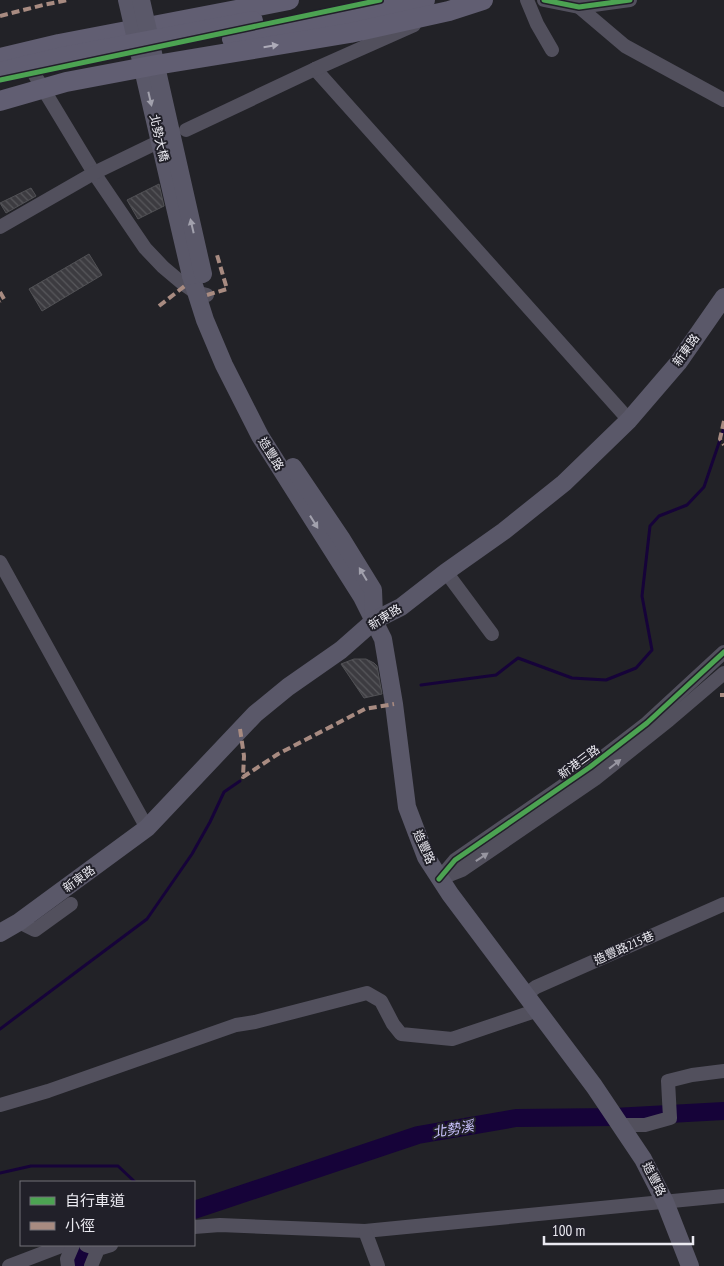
<svg xmlns="http://www.w3.org/2000/svg" width="724" height="1266" font-family="'PT Sans Narrow','Noto Sans TC',sans-serif">
	<style>
		.lines { fill: none; stroke-linecap: round; stroke-linejoin: round }
		.stream { stroke: #160339; stroke-width: 3 }
		.river { stroke: #160339; stroke-width: 18 }
		.building { fill: url(#building-back-hatch); stroke: #515155 }
		.minor { stroke: #52505d; stroke-width: 14 }
		.major { stroke: #5a5869; stroke-width: 18 }
		.highway { stroke: #615e72; stroke-width: 20 }
		.major-bridge { stroke: #5a5869; stroke-width: 18 }
		.highway-bridge { stroke: #615e72; stroke-width: 20 }
		.quiet { stroke: #a88b81; stroke-width: 4; stroke-dasharray: 8 4; stroke-linecap: butt }
		.cycleway-casing { stroke: #212029; stroke-width: 8 }
		.cycleway { stroke: #4ca352; stroke-width: 5 }
		.oneway { fill: #adabb8 }
		.oneway2 { fill: #a2a1ad }
		.oneway3 { fill: #9795a0 }
		.labels { text-anchor: middle; stroke-width: 4; stroke-linejoin: round; paint-order: stroke }
		.street-label { font-size: 12px; fill: #ebeaf1; stroke: #212029 }
		.water-label { font-size: 14px; font-style: italic; fill: #c8c1fc; stroke: #212029 }
	</style>
	<defs>
		<pattern id="building-back-hatch" width="6" height="6" patternUnits="userSpaceOnUse" patternTransform="scale(1.25)"><rect width="6" height="6" fill="#3c3b40"/><path d="M-1 5l2 2M0 0l6 6M5-1l2 2" fill="none" stroke="#58585c"/></pattern>
	</defs>
	<rect width="100%" height="100%" fill="#222227"/>
	<g class="lines">
		<g class="stream">
			<polyline points="421,685 496,675 518,658 572,678 606,680 636,668 652,650 642,596 650,526 659,516 687,505 704,487 724,428"/>
			<polyline points="0,1029 147,919 192,854 210,822 224,792 240,781"/>
			<polyline points="0,1173 31,1166 118,1166 135,1182"/>
		</g>
		<g class="river">
			<polyline points="194,1210 418,1135 516,1118 614,1117 724,1111"/>
			<path d="M78 1266C76 1257 79 1251 85 1245"/>
		</g>
	</g>
	<g class="building">
		<polygon points="159,184 164,206 138,219 127,200"/>
		<polygon points="31,188 36,196 6,213 0,203"/>
		<polygon points="89,254 102,275 42,311 29,289"/>
		<polygon points="354,659 366,659 374,663 377,666 382,694 364,698 341,664"/>
	</g>
	<g class="lines">
		<g class="minor">
			<polyline points="527,0 537,24 552,50"/>
			<polyline points="544,0 579,7 630,0"/>
			<polyline points="579,7 625,46 724,100"/>
			<polyline points="315,69 629,420"/>
			<polyline points="33,72 94,173 145,248 163,267 182,283 195,292 207,295"/>
			<polyline points="186,130 315,69 414,25"/>
			<polyline points="0,227 94,173 154,144"/>
			<polyline points="0,562 147,828"/>
			<polyline points="446,572 492,634"/>
			<polyline points="439,879 455,860 590,767 647,723 724,652"/>
			<polyline points="439,879 462,870 595,779 669,720 724,673"/>
			<polyline points="19,922 35,930 71,904"/>
			<polyline points="525,995 536,987 724,904"/>
			<polyline points="0,1105 48,1091 236,1025 255,1022 367,993 381,1001 393,1024 401,1034 452,1039 538,1010"/>
			<polyline points="619,1125 645,1125 670,1118 668,1081 692,1075 724,1071"/>
			<polyline points="194,1227 220,1225 365,1231 724,1196"/>
			<polyline points="365,1231 378,1266"/>
			<polyline points="86,1245 98,1249"/>
			<polyline points="9,1266 64,1245"/>
			<polyline points="68,1266 67,1259 73,1245"/>
			<polyline points="91,1266 98,1249 111,1245"/>
		</g>
		<g class="major">
			<polyline points="191,276 205,320 224,365 260,436 362,597 383,639 394,704 407,807 426,857 450,894 594,1086 643,1159 665,1202 690,1266"/>
			<polyline points="293,467 341,538 373,590 374,615"/>
			<polyline points="0,933 19,922 147,828 255,714 288,687 341,650 375,620 401,607 446,572 504,531 564,483 629,420 678,363 724,297"/>
		</g>
		<polyline class="highway" points="0,58 59,44 289,0"/>
		<g class="major-bridge">
			<polyline points="127,0 191,276"/>
			<polyline points="141,0 203,274"/>
		</g>
		<g class="highway-bridge">
			<polyline points="232,39 425,0"/>
			<polyline points="0,72 62,57 253,21"/>
			<polyline points="0,101 66,82 156,65 350,33 449,11 483,0"/>
		</g>
		<g class="quiet">
			<polyline points="0,16 43,5 68,0"/>
			<polyline points="0,292 4,299 0,301"/>
			<polyline points="207,295 227,289 217,255"/>
			<polyline points="159,306 186,285"/>
			<polyline points="724,421 720,439 724,445"/>
			<polyline points="720,695 724,695"/>
			<polyline points="240,729 244,756 243,777 278,754 365,709 394,704"/>
		</g>
		<g class="cycleway-casing">
			<g id="cycleway">
				<polyline points="544,0 579,7 630,0"/>
				<polyline points="0,80 380,0"/>
				<polyline points="439,879 455,860 590,767 647,723 724,652"/>
			</g>
		</g>
		<use href="#cycleway" class="cycleway"/>
	</g>
	<defs><path id="oneway-solid" d="M-6-.8H1V-3.2L6.5 0L1 3.2V.8H-6Z" transform="scale(1.25)"/></defs>
	<use class="oneway" href="#oneway-solid" transform="translate(271 46) rotate(-9)"/>
	<g class="oneway2">
		<use href="#oneway-solid" transform="translate(150 99) rotate(77)"/>
		<use href="#oneway-solid" transform="translate(192 226) rotate(-103)"/>
		<use href="#oneway-solid" transform="translate(314 522) rotate(58)"/>
		<use href="#oneway-solid" transform="translate(363 574) rotate(-121)"/>
	</g>
	<g class="oneway3">
		<use href="#oneway-solid" transform="translate(615 764) rotate(-38)"/>
		<use href="#oneway-solid" transform="translate(482 857) rotate(-34)"/>
	</g>
	<g class="labels">
		<g class="street-label">
			<text transform="translate(159 138) rotate(77)" y="4">北勢大橋</text>
			<text transform="translate(686 350) rotate(-54)" y="4">新東路</text>
			<text transform="translate(271 454) rotate(58)" y="4">造豐路</text>
			<text transform="translate(385 617) rotate(-32)" y="4">新東路</text>
			<text transform="translate(579 762) rotate(-36)" y="4">新港三路</text>
			<text transform="translate(424 847) rotate(66)" y="4">造豐路</text>
			<text transform="translate(79 879) rotate(-36)" y="4">新東路</text>
			<text transform="translate(624 948) rotate(-24)" y="4">造豐路215巷</text>
			<text transform="translate(654 1179) rotate(63)" y="4">造豐路</text>
		</g>
		<g class="water-label">
			<text transform="translate(453 1129) rotate(-10)" y="5">北勢溪</text>
		</g>
	</g>
	<rect x="20" y="1181" width="175" height="65" fill="#212029" stroke="#727179"/>
	<rect x="30" y="1197" width="25" height="8" fill="#4ca352" stroke="#727179"/>
	<text x="65" y="1206" font-size="15" fill="#ebeaf1">自行車道</text>
	<rect x="30" y="1222" width="25" height="8" fill="#a88b81" stroke="#727179"/>
	<text x="65" y="1231" font-size="15" fill="#ebeaf1">小徑</text>
	<path d="M544 1236v8h149v-8" fill="none" stroke="#ebeaf1" stroke-width="2.5"/>
	<text x="552" y="1236" font-size="15" fill="#ebeaf1" stroke="#212029" stroke-width="4" paint-order="stroke">100 m</text>
</svg>
